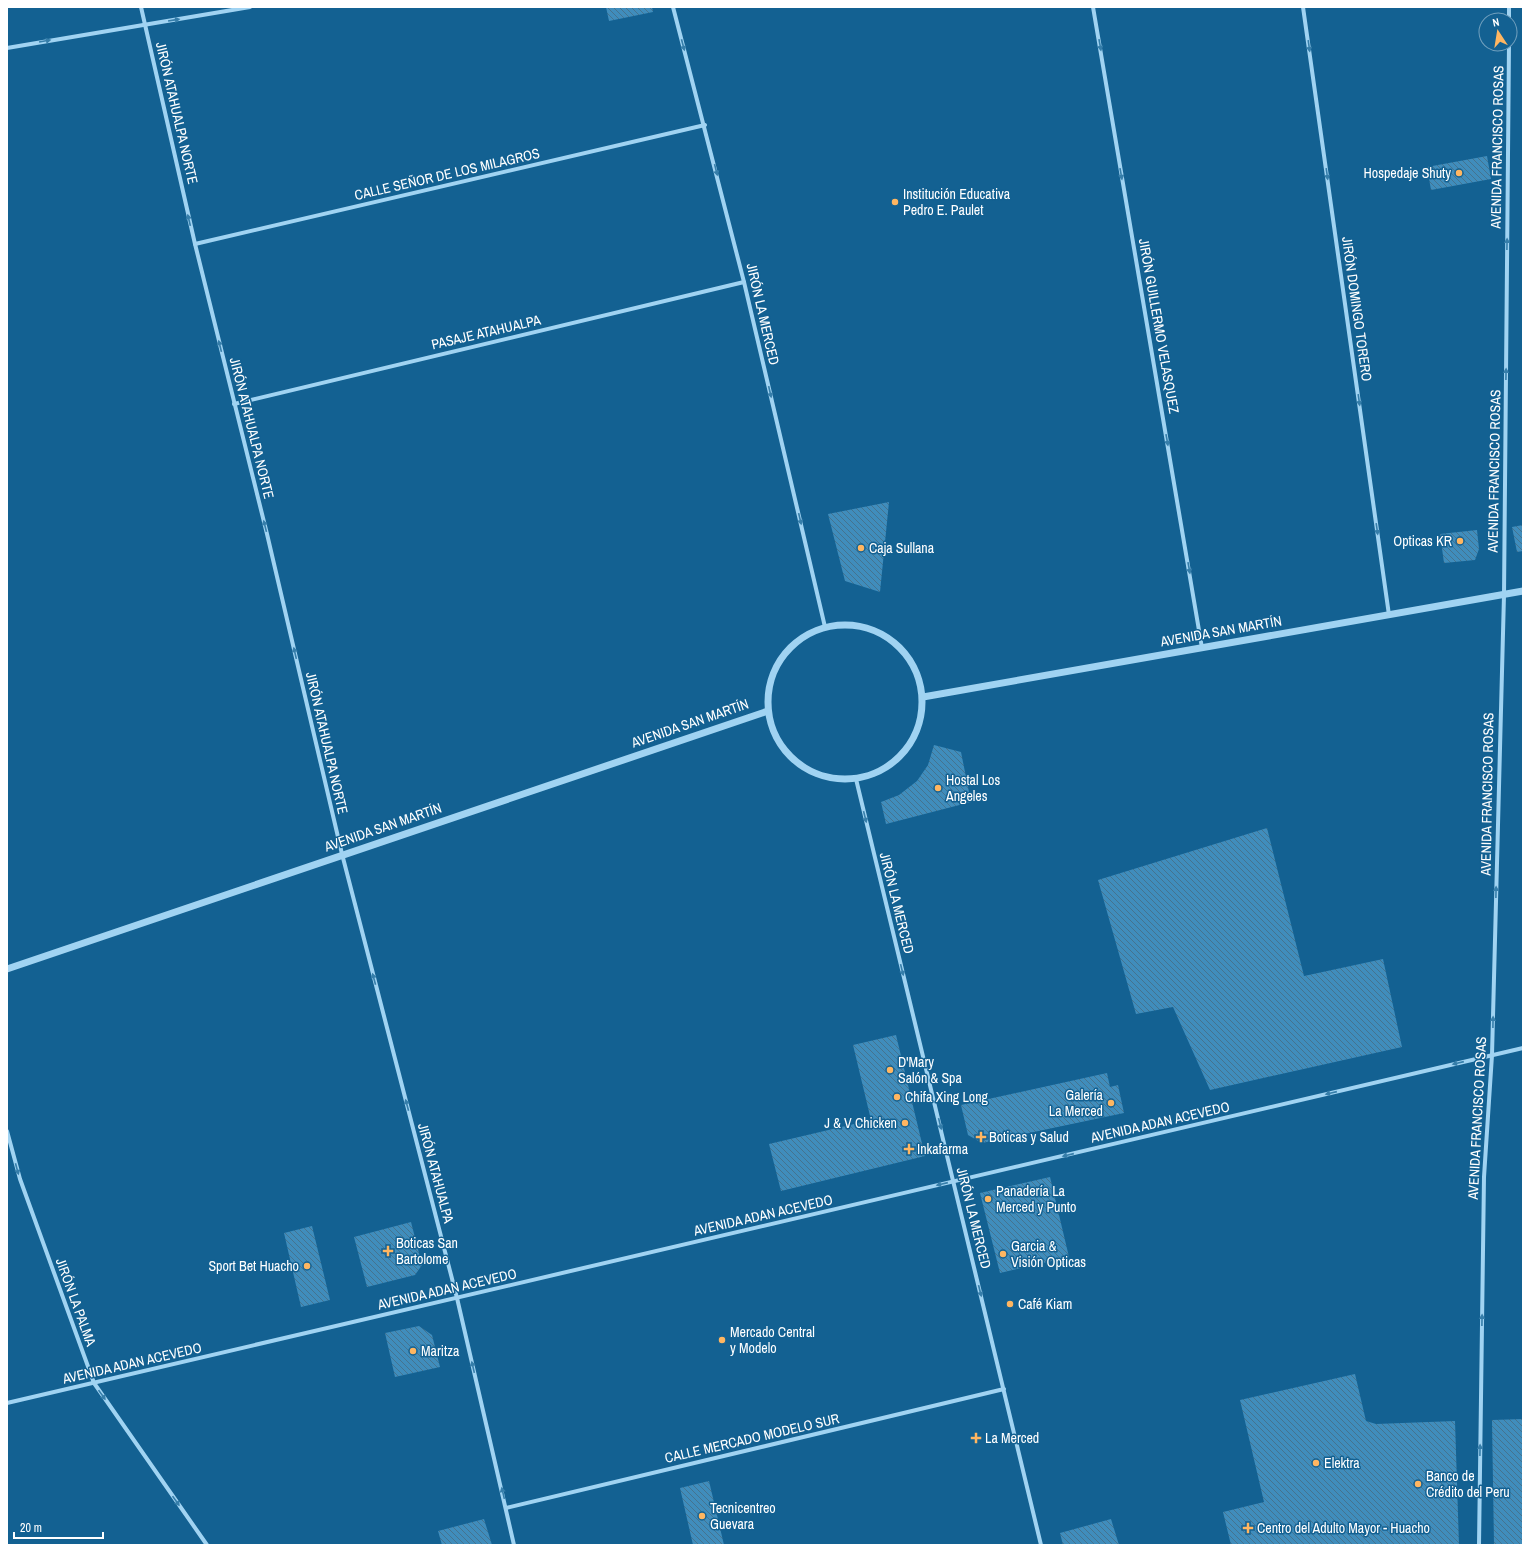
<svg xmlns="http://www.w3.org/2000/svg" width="1530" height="1552" font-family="'Archivo Narrow',sans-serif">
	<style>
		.building { fill: url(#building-back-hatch) }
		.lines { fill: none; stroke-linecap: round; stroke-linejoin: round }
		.minor { stroke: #a0d3f2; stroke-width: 4 }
		.tertiary { stroke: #a0d3f2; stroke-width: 7 }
		.oneway { fill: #367eaa }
		.poi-dot { fill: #ffb661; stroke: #136192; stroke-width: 1.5 }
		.labels { text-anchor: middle; stroke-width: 3; stroke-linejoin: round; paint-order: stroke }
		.street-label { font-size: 14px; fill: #fff; stroke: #136192 }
		.poi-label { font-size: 14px; fill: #fff; stroke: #136192; text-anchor: start }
	</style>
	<defs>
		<pattern id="building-back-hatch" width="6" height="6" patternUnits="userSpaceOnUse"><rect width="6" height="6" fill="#408dbc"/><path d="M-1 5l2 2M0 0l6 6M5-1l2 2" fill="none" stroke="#45738f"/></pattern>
	</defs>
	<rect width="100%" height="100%" fill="#136192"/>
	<g class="building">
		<polygon points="606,7 652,7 653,12 609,21"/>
		<polygon points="1487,156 1491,179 1431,190 1427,167"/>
		<polygon points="889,502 880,592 845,581 828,514"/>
		<polygon points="1523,525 1523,551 1517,552 1512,527"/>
		<polygon points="1477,530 1479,549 1475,560 1444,563 1440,534"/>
		<polygon points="934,745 961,752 971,802 886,824 881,802 899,795 917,781 928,765"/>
		<polygon points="1267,828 1304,976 1383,959 1402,1047 1210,1090 1173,1007 1136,1014 1098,880"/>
		<polygon points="896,1035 925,1156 781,1191 769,1144 871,1120 853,1045"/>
		<polygon points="1107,1073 1110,1087 1118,1085 1124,1113 982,1143 968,1135 961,1105"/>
		<polygon points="1050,1177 1069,1257 1000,1273 980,1193"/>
		<polygon points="411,1222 422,1265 415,1275 367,1287 354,1237"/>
		<polygon points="312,1226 330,1300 301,1307 284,1233"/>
		<polygon points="419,1326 432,1335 440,1367 395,1377 385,1333"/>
		<polygon points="1355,1374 1366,1421 1376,1424 1455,1421 1459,1545 1231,1545 1223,1512 1264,1502 1240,1400"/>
		<polygon points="1523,1419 1523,1545 1494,1545 1492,1420"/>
		<polygon points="709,1481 724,1545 693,1545 680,1488"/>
		<polygon points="484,1519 492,1545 442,1545 438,1531"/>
		<polygon points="1111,1519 1119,1545 1063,1545 1060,1533"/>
	</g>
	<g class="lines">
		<g class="minor">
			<polyline points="141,7 195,244 267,534 342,854 457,1298 514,1545"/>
			<polyline points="673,7 744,282 825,627"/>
			<polyline points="1093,7 1202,648"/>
			<polyline points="1303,7 1389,615"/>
			<polyline points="1509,20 1509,7"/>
			<polyline points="7,48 250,7"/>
			<polyline points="195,244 705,125"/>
			<polyline points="234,404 744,282"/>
			<polyline points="856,779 1041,1545"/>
			<polyline points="7,1131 20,1179 94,1383 207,1545"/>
			<polyline points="7,1403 1523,1048"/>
			<polyline points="506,1508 1004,1389"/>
			<polyline points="1479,1545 1484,1177 1492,1055 1504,595 1509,44"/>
		</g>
		<g class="tertiary">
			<circle cx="845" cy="702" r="77"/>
			<polyline points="923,697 1523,591"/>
			<polyline points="7,969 768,711"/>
		</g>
	</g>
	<defs><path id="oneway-solid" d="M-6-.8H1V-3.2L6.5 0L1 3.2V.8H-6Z"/></defs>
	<g class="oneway">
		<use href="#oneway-solid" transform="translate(174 20) rotate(-9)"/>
		<use href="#oneway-solid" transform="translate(45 41) rotate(-10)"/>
		<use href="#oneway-solid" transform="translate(683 45) rotate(75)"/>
		<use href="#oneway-solid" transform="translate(1100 45) rotate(80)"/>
		<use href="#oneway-solid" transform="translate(1309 46) rotate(82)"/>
		<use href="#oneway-solid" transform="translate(716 170) rotate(76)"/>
		<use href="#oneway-solid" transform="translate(1121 174) rotate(80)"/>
		<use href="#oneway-solid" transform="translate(1327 174) rotate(82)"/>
		<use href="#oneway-solid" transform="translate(189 220) rotate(-103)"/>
		<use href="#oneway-solid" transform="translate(1507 244) rotate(-89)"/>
		<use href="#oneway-solid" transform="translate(220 346) rotate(-104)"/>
		<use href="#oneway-solid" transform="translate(1506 374) rotate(-89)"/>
		<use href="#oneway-solid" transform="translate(770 392) rotate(77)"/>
		<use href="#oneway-solid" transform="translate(1359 400) rotate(82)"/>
		<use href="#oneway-solid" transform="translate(1167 440) rotate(80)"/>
		<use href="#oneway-solid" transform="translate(800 519) rotate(77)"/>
		<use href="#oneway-solid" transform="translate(265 526) rotate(-104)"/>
		<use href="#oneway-solid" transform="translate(1377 529) rotate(82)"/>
		<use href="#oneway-solid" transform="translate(1189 568) rotate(80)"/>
		<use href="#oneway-solid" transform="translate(295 653) rotate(-103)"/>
		<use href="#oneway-solid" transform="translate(865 817) rotate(76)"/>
		<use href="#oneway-solid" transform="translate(1496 892) rotate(-89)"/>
		<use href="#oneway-solid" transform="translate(902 970) rotate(76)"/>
		<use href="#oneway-solid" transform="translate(374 979) rotate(-105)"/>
		<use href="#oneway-solid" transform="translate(1493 1022) rotate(-89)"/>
		<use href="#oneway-solid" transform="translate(1458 1063) rotate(167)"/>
		<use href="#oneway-solid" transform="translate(1331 1093) rotate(167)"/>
		<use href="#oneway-solid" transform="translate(407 1105) rotate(-105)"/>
		<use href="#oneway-solid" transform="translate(940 1124) rotate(76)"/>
		<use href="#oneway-solid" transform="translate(1068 1155) rotate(167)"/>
		<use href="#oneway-solid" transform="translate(17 1169) rotate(75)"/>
		<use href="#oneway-solid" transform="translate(942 1184) rotate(167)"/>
		<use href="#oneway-solid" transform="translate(980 1291) rotate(76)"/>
		<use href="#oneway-solid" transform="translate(1482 1320) rotate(-89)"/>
		<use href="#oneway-solid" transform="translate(473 1367) rotate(-103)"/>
		<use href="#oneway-solid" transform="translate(102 1395) rotate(55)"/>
		<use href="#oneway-solid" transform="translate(1480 1450) rotate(-89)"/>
		<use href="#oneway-solid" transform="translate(503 1493) rotate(-103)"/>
		<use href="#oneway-solid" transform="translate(176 1501) rotate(55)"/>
	</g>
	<g class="poi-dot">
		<circle cx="1459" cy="173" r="4"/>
		<circle cx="895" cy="202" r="4"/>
		<circle cx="1460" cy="541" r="4"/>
		<circle cx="861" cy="548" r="4"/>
		<circle cx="938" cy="788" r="4"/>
		<circle cx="890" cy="1070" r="4"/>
		<circle cx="897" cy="1097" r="4"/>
		<circle cx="1111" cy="1103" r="4"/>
		<circle cx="905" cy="1123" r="4"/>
		<path d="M979 1131h4v4h4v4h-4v4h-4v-4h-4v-4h4z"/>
		<path d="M907 1143h4v4h4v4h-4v4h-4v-4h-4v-4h4z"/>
		<circle cx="988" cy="1199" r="4"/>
		<path d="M386 1245h4v4h4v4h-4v4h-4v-4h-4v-4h4z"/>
		<circle cx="1003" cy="1254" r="4"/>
		<circle cx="307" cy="1266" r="4"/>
		<circle cx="1010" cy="1304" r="4"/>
		<circle cx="722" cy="1340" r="4"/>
		<circle cx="413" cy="1351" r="4"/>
		<path d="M974 1432h4v4h4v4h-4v4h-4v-4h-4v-4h4z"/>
		<circle cx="1316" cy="1463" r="4"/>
		<circle cx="1418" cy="1484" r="4"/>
		<circle cx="702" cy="1516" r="4"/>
		<path d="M1246 1522h4v4h4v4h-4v4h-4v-4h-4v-4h4z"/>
	</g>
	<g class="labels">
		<g class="street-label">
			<text transform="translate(177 113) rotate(77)" y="5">JIRÓN ATAHUALPA NORTE</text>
			<text transform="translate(1497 147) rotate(-89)" y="5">AVENIDA FRANCISCO ROSAS</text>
			<text transform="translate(447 174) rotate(-13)" y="5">CALLE SEÑOR DE LOS MILAGROS</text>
			<text transform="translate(1357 309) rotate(82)" y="5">JIRÓN DOMINGO TORERO</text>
			<text transform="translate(763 314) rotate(77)" y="5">JIRÓN LA MERCED</text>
			<text transform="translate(1159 326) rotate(80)" y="5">JIRÓN GUILLERMO VELASQUEZ</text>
			<text transform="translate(486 332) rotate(-13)" y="5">PASAJE ATAHUALPA</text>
			<text transform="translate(252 428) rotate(76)" y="5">JIRÓN ATAHUALPA NORTE</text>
			<text transform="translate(1494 471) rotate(-89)" y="5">AVENIDA FRANCISCO ROSAS</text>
			<text transform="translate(1221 631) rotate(-10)" y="5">AVENIDA SAN MARTÍN</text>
			<text transform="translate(690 723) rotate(-19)" y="5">AVENIDA SAN MARTÍN</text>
			<text transform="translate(327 743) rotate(77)" y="5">JIRÓN ATAHUALPA NORTE</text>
			<text transform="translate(1487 794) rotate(-89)" y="5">AVENIDA FRANCISCO ROSAS</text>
			<text transform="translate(383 827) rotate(-19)" y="5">AVENIDA SAN MARTÍN</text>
			<text transform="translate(897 903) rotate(76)" y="5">JIRÓN LA MERCED</text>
			<text transform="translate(1477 1118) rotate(-87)" y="5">AVENIDA FRANCISCO ROSAS</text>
			<text transform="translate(1160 1122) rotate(-13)" y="5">AVENIDA ADAN ACEVEDO</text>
			<text transform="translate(436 1173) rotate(75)" y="5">JIRÓN ATAHUALPA</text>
			<text transform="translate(763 1215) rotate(-13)" y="5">AVENIDA ADAN ACEVEDO</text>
			<text transform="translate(974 1218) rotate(76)" y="5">JIRÓN LA MERCED</text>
			<text transform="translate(447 1289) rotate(-13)" y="5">AVENIDA ADAN ACEVEDO</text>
			<text transform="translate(76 1302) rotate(70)" y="5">JIRÓN LA PALMA</text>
			<text transform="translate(132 1363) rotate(-13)" y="5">AVENIDA ADAN ACEVEDO</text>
			<text transform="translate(752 1438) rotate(-13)" y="5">CALLE MERCADO MODELO SUR</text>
		</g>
		<g class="poi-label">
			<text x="1451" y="178" text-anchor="end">Hospedaje Shuty</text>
			<text x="903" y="199">Institución Educativa<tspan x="903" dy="16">Pedro E. Paulet</tspan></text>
			<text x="1452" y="546" text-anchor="end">Opticas KR</text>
			<text x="869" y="553">Caja Sullana</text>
			<text x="946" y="785">Hostal Los<tspan x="946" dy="16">Angeles</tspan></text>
			<text x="898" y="1067">D'Mary<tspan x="898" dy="16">Salón &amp; Spa</tspan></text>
			<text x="1103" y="1100" text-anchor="end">Galería<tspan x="1103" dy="16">La Merced</tspan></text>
			<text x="905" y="1102">Chifa Xing Long</text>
			<text x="897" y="1128" text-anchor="end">J &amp; V Chicken</text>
			<text x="989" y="1142">Boticas y Salud</text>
			<text x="917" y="1154">Inkafarma</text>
			<text x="996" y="1196">Panadería La<tspan x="996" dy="16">Merced y Punto</tspan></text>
			<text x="396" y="1248">Boticas San<tspan x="396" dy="16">Bartolome</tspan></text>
			<text x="1011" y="1251">Garcia &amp;<tspan x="1011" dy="16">Visión Opticas</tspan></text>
			<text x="299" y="1271" text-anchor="end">Sport Bet Huacho</text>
			<text x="1018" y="1309">Café Kiam</text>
			<text x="730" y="1337">Mercado Central<tspan x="730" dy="16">y Modelo</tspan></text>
			<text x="421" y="1356">Maritza</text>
			<text x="985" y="1443">La Merced</text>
			<text x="1324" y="1468">Elektra</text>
			<text x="1426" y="1481">Banco de<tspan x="1426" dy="16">Crédito del Peru</tspan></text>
			<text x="710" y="1513">Tecnicentreo<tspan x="710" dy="16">Guevara</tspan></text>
			<text x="1257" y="1533">Centro del Adulto Mayor - Huacho</text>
		</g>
	</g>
	<rect width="1530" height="1552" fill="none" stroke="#ffffff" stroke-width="16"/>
	<g transform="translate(1498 32) rotate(348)"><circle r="19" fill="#136192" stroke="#71a0be"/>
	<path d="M0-3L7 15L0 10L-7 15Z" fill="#ffb661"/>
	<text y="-6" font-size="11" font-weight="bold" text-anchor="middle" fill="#ffffff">N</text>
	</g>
	<path d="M14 1532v6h89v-6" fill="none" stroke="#ffffff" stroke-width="2"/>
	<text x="20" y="1532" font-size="12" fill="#ffffff" stroke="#136192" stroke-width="3" paint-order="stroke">20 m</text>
</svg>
